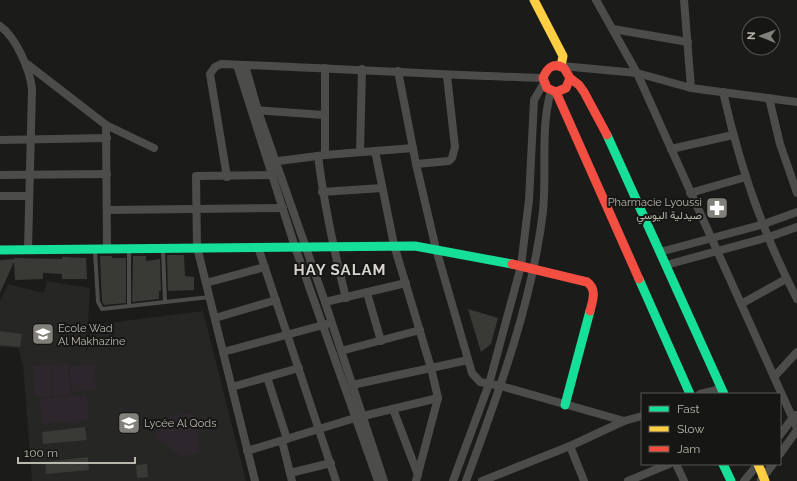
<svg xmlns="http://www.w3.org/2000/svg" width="797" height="481" font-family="Raleway,Vazirmatn,sans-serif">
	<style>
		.built { fill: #262624 }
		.green { fill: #2d262c }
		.building { fill: #393936 }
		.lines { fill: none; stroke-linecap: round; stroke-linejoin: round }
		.lane { stroke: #4c4c4a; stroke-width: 4 }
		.street { stroke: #4c4c4a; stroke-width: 8 }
		.fast { stroke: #16e098; stroke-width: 9 }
		.slow { stroke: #ffcf43; stroke-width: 9 }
		.jam { stroke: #f24e42; stroke-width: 9 }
		.labels { text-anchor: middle; stroke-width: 4; stroke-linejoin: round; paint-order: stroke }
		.poi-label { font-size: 11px; fill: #bab7ad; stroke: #161614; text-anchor: start }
		.district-label { font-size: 15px; font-weight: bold; letter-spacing: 1px; fill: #d6d4ce; stroke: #161614 }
	</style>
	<rect width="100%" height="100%" fill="#1b1b1a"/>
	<polygon class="built" points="47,281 90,288 86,355 92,325 203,311 246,481 32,481 23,364 18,348 0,347 0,301 8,284 44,293"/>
	<g class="green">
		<polygon points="68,364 70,395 53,396 51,365"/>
		<polygon points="51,365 52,396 35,397 33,366"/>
		<polygon points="95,365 96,390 72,392 70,367"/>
		<polygon points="87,394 89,420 42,424 39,399"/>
		<polygon points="196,414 200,454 181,456 155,436 172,415"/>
	</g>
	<g class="building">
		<polygon points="167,255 184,255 185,276 194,277 194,290 168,291"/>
		<polygon points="100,256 112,256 112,258 126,258 126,303 104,305 102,302"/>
		<polygon points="133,256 146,256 146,261 160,259 161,291 159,291 159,299 132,302"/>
		<polygon points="62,257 86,258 87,279 62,279 62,274 43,273 43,279 15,280 14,262 0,293 0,260 14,259 14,258 62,259"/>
		<polygon points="468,309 498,318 491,344 481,352"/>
		<polygon points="0,331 22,334 20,347 0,345"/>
		<polygon points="85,427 87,440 43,444 42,432"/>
		<polygon points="88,457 89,470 46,474 45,462"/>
		<polygon points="147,464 148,477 137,478 136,465"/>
	</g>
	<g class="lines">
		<g class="lane">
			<polyline points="129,250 129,305"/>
			<polyline points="163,250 165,302"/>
			<polyline points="95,251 98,302 102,309 210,297"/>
		</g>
		<g class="street">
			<polyline points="596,0 637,73 797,428"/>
			<polyline points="684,0 691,88"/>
			<path d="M0 26C16 37 30 70 32 89L28 249"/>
			<polyline points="613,29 688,42"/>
			<polyline points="27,64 106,125 154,148"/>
			<polyline points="237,65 295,247 378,481"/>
			<polyline points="245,65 258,111 325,302 384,481"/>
			<polyline points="562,66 637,73 691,88 797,102"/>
			<polyline points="398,71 416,164 436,249 472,373 480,382 501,386 624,421"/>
			<path d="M723 92C739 164 763 234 797 299"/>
			<polyline points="769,98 780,144 797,193"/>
			<polyline points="253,110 324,115"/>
			<polyline points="106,125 107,248"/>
			<polyline points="0,140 107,138"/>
			<polyline points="671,149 733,135"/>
			<polyline points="375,151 394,245 431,368 438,398 416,481"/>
			<polyline points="360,152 362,69"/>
			<polyline points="325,155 413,148"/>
			<path d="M318 156C324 204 334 251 346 298"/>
			<polyline points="271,162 325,155 325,68"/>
			<polyline points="416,164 449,161 452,158 455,147 447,76"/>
			<polyline points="0,175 107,174"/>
			<path d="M227 177 210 74 215 67 221 64C329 68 436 75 543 78"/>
			<polyline points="322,192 382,188"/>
			<polyline points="690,193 746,177"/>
			<polyline points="0,196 29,196"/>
			<polyline points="107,210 283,208"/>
			<polyline points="258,247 336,481"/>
			<polyline points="660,252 764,224 797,212"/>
			<polyline points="666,265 769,237 797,227"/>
			<polyline points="206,283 265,267"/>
			<polyline points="367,293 381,341"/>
			<polyline points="325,302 406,283"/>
			<polyline points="741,304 786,279"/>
			<polyline points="215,318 276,300"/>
			<polyline points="341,351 420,330"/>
			<polyline points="223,352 327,324"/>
			<polyline points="775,376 797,352"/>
			<polyline points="267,377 287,439"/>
			<polyline points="352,385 468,360"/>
			<polyline points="232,387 299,368"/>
			<polyline points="700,394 721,389"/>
			<polyline points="393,409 418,475"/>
			<polyline points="780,435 795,415"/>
			<polyline points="282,441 292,481"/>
			<polyline points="570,446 584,481"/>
			<polyline points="247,451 355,418 438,398"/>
			<polyline points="780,454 797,430"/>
			<polyline points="676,464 684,481"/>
			<polyline points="290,473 331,463"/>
			<polyline points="761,480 773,464"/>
			<polyline points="255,481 197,247 196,176 273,175"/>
			<polyline points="453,481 489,384 521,266 529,200 534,100 544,83"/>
			<path d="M466 481C498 394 532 304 543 211 547 171 540 129 551 91"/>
			<polyline points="482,481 570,446 624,421 642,416"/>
			<polyline points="628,481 669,464"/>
			<polyline points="744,481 758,464"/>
		</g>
		<g class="fast">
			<polyline points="607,135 724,394"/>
			<polyline points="0,250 415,246 512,264"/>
			<polyline points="639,279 690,394"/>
			<polyline points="565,405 590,311"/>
			<polyline points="723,464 731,481"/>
		</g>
		<g class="slow">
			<polyline points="534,0 563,56 561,66"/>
			<polyline points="758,464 765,481"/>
		</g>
		<g class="jam">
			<path d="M570 78 566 88 556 92 547 88 543 78C547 68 553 62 564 68L570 78 579 85 584 92 607 135"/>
			<polyline points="556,92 639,279"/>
			<path d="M512 264 587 282C597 289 593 300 590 311"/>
		</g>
	</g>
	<defs>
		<g id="pharmacy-square" transform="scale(1.15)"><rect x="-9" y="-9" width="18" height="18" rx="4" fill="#82807a" stroke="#161614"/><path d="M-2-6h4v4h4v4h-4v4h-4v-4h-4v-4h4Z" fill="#fff"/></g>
		<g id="school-square" transform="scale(1.15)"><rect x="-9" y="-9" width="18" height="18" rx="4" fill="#82807a" stroke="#161614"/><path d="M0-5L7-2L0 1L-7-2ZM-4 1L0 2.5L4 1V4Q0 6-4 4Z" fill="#fff"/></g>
	</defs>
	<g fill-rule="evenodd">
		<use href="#pharmacy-square" x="717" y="208"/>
		<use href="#school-square" x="43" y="334"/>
		<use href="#school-square" x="129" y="423"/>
	</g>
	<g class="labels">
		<g class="poi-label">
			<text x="702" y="206" text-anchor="end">Pharmacie Lyoussi<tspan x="702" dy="13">صيدلية اليوسي</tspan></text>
			<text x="58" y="332">Ecole Wad<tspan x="58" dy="13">Al Makhazine</tspan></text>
			<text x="144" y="427">Lycée Al Qods</text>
		</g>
		<g class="district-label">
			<text x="340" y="275">HAY SALAM</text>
		</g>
	</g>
	<rect x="641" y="393" width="140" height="72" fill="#161614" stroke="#585651"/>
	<rect x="649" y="406" width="20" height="6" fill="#16e098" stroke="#585651"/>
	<text x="677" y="413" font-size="12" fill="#bab7ad">Fast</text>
	<rect x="649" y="426" width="20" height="6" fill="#ffcf43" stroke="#585651"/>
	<text x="677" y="433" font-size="12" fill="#bab7ad">Slow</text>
	<rect x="649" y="446" width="20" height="6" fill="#f24e42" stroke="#585651"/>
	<text x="677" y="453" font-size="12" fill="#bab7ad">Jam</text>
	<g transform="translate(761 36) rotate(271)"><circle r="19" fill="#161614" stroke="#585651"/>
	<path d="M0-3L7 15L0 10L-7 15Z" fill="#82807a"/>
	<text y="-6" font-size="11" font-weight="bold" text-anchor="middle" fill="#bab7ad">N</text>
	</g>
	<path d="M18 457v6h117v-6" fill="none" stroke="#bab7ad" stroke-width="2"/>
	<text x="24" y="457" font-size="12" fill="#bab7ad" stroke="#161614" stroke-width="3" paint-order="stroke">100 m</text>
</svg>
